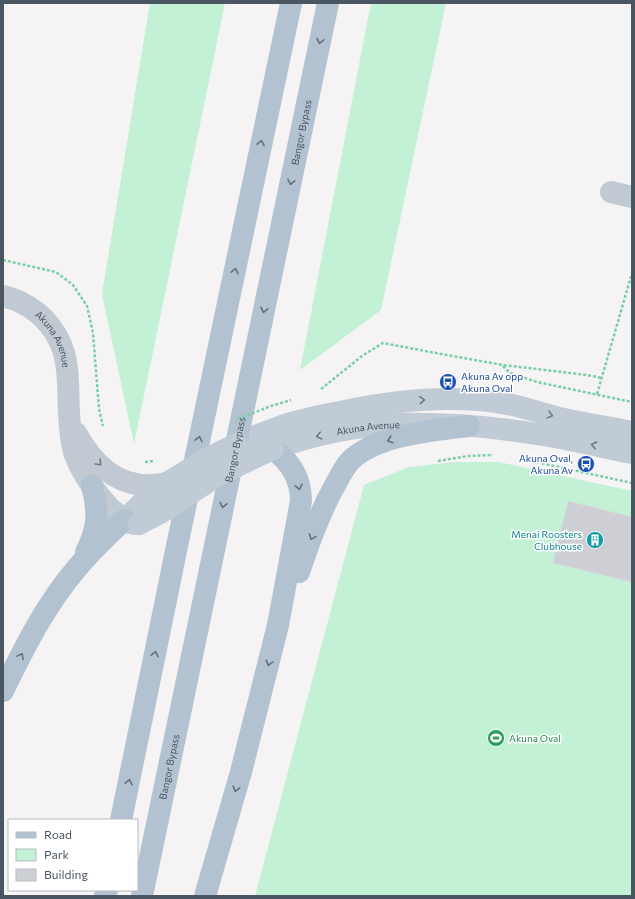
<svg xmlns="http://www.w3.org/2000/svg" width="635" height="899" font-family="Commissioner,sans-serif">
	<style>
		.green { fill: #c3f1d5 }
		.building { fill: #cdcfd5; stroke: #d7d9de }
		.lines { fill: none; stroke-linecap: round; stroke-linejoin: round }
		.path { stroke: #7ad0a6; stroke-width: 2.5; stroke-dasharray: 3 2; stroke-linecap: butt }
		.street { stroke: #c1cad2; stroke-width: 22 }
		.secondary { stroke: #c1cbd6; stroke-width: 22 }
		.primary { stroke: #b3c2d1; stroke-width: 22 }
		.path-bridge { stroke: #7ad0a6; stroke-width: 2.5; stroke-dasharray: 3 2; stroke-linecap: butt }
		.secondary-bridge { stroke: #c1cbd6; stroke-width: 22 }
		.oneway { stroke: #64717d }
		.oneway2 { stroke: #6e7984 }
		.oneway3 { stroke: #6e7983 }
		.labels { text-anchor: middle; stroke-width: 3; stroke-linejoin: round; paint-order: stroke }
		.street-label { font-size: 10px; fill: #4a5661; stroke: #fff }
		.transit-label { font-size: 10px; fill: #164399; stroke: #fff; text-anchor: start }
		.culture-label { font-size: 10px; fill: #0d838f; stroke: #fff; text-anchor: end }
		.leisure-label { font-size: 10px; fill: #27864d; stroke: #fff; text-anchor: start }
	</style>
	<rect width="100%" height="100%" fill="#f5f3f3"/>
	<g class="green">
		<polygon points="150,3 225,3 134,444 102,294"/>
		<polygon points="371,3 446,3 381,310 300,370"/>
		<polygon points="455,462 499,462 632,491 632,896 255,896 364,485 409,467"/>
	</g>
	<polygon class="building" points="568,501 632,517 632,582 553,563"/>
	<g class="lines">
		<g class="path">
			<polyline points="3,260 56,272 73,285 87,306 93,333 99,409 103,426"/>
			<polyline points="503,366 510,373 537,382 632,402"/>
			<polyline points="321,389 362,356 383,343 441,354 503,365 587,375 602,378"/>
			<polyline points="597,394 632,273"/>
			<polyline points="527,460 632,483"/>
			<polyline points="438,461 468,456 493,455"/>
		</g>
		<g class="street">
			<polyline points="611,192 632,197"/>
			<path id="s1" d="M3 296C9 298 15 299 20 302 44 313 62 336 66 362 69 379 68 396 69 413 70 427 70 442 75 455 82 474 97 494 110 508 115 512 120 516 124 520"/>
			<path d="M76 433C95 468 125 493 167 483"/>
		</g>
		<g class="secondary">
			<path id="s2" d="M258 443 269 446 273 449C313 435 359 425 401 424 448 423 496 427 543 435 573 440 602 447 632 453"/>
			<path d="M237 444C253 437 270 430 287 424 305 419 322 415 340 412 391 401 444 395 496 402 520 405 541 414 564 419 586 424 609 427 632 432"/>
			<path d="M139 524C133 524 129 523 124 520L143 502 167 483"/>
		</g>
		<g class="primary">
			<path d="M86 552C98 529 99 512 92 486"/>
			<path d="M299 572C309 543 319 514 334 487 339 478 343 469 350 461 376 435 434 430 469 426"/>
			<path d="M3 691C24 648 46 604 77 568 92 550 108 535 124 520"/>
			<polyline points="121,820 177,546 291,3"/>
			<polyline points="105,896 107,890"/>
			<path id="s3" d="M142 896 328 3"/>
			<path d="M205 896 241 772 278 625 301 501C301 479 291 462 273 449"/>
		</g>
		<g class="path-bridge">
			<polyline points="238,419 271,406 291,400"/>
			<polyline points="145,462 154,461"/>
		</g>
		<g class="secondary-bridge">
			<polyline points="167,483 204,460 237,444"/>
			<polyline points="139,524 162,512 197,489 222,473 273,449"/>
		</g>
	</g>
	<defs><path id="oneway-chevron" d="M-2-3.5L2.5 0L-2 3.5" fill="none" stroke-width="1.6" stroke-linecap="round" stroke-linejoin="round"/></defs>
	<g class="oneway">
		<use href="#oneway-chevron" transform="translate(320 41) rotate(102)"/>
		<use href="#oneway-chevron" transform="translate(261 143) rotate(-78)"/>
		<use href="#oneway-chevron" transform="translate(291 182) rotate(102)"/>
		<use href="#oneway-chevron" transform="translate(235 271) rotate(-78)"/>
		<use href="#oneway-chevron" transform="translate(264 310) rotate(102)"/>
		<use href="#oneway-chevron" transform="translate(199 439) rotate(-78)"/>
		<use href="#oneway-chevron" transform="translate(390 440) rotate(163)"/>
		<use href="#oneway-chevron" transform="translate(299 487) rotate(77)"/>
		<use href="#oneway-chevron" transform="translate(223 505) rotate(102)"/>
		<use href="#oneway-chevron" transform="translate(312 537) rotate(111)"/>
		<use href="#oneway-chevron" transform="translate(155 654) rotate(-78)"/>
		<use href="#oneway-chevron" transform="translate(21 656) rotate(-62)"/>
		<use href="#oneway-chevron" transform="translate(269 663) rotate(105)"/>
		<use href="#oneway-chevron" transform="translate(129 782) rotate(-78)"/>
		<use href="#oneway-chevron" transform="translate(236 789) rotate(105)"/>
	</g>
	<g class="oneway2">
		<use href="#oneway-chevron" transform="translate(422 400) rotate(-4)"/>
		<use href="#oneway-chevron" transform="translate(550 415) rotate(15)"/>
		<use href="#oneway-chevron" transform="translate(319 436) rotate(167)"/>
		<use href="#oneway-chevron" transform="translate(594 445) rotate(-168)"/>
	</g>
	<use class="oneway3" href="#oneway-chevron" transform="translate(99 463) rotate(45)"/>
	<defs>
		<g id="bus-disc" transform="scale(0.9)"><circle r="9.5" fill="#1a4fb4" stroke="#fff"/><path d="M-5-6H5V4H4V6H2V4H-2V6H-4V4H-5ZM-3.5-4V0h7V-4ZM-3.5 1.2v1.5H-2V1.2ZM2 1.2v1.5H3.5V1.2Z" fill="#fff"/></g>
		<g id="building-disc" transform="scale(0.9)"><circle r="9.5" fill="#0f9aa8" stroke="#fff"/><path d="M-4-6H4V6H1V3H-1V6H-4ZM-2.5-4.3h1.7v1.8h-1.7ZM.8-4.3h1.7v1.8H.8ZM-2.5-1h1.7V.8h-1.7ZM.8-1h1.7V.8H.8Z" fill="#fff"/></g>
		<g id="stadium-disc" transform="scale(0.9)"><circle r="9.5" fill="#2e9e5b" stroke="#fff"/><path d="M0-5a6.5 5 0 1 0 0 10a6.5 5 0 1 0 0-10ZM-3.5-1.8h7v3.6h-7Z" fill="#fff"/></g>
	</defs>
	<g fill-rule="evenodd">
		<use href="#bus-disc" x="448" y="382"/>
		<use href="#bus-disc" x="586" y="464"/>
		<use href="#building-disc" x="595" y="540"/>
		<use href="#stadium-disc" x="496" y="738"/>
	</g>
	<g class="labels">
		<g class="street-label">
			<text dy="4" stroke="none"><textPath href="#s3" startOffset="780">Bangor Bypass</textPath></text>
			<text dy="4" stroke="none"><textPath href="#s1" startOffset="70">Akuna Avenue</textPath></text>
			<text dy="4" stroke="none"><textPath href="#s2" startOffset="114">Akuna Avenue</textPath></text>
			<text dy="4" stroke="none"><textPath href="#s3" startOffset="456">Bangor Bypass</textPath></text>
			<text dy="4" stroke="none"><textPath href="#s3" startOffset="132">Bangor Bypass</textPath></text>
		</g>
		<g class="transit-label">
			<text x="461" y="380">Akuna Av opp<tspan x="461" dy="12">Akuna Oval</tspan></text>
			<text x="573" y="462" text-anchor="end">Akuna Oval,<tspan x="573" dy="12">Akuna Av</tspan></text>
		</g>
		<g class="culture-label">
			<text x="582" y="538">Menai Roosters<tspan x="582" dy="12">Clubhouse</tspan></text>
		</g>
		<g class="leisure-label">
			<text x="509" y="742">Akuna Oval</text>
		</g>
	</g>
	<rect width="635" height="899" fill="none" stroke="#4a5661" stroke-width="8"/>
	<rect x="8" y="819" width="130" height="72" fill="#ffffff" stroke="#b7bbc0"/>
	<rect x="16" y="832" width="20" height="6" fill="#b3c2d1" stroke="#b7bbc0"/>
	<text x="44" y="839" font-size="12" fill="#4a5661">Road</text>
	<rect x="16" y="849" width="20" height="12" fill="#c3f1d5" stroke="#b7bbc0"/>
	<text x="44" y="859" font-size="12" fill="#4a5661">Park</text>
	<rect x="16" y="869" width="20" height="12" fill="#cdcfd5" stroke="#b7bbc0"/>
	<text x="44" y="879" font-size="12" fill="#4a5661">Building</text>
</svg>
